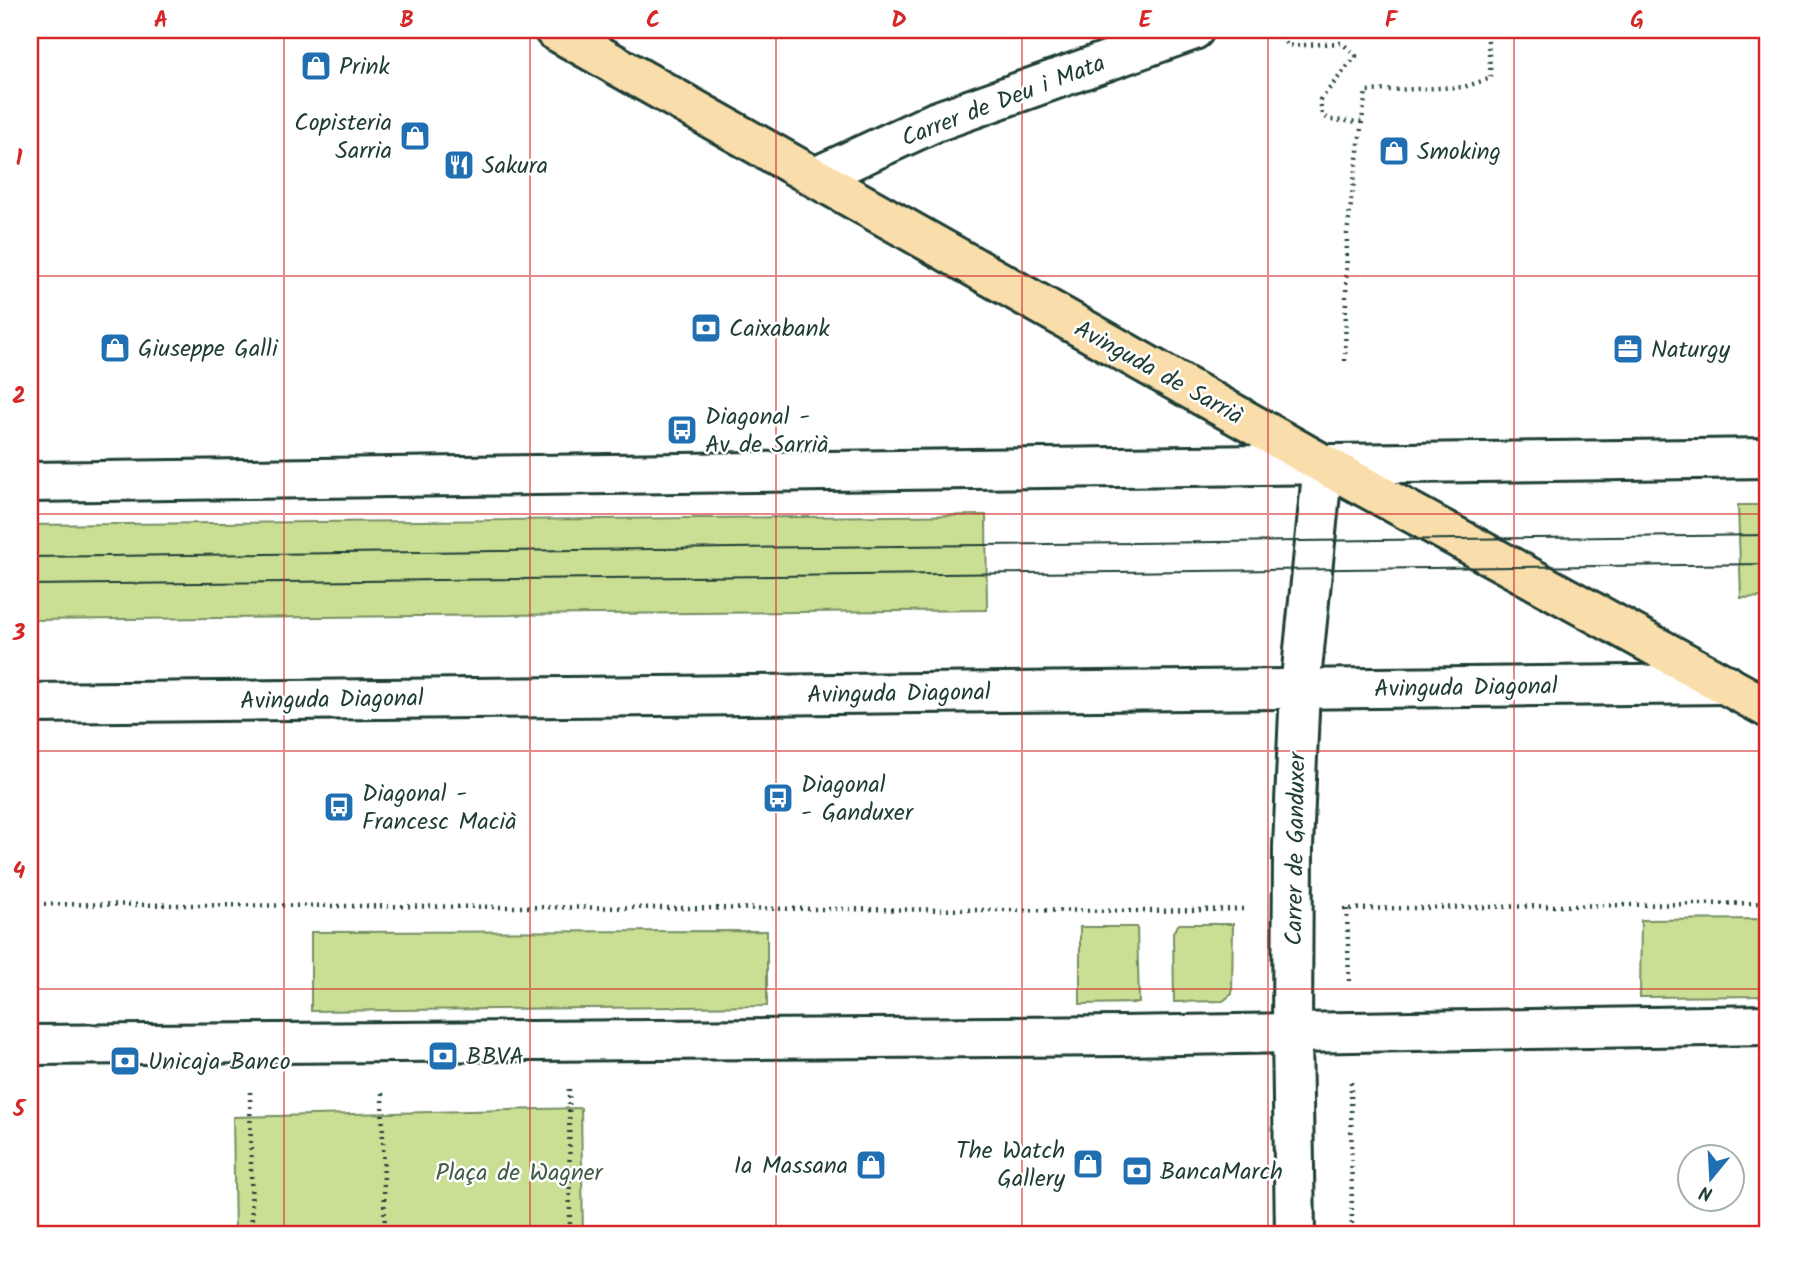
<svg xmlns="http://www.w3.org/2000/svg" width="1798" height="1265" font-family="Kalam,sans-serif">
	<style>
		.green { fill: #cbdf94; stroke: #758e64; stroke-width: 2 }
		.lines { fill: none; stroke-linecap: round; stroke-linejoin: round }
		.minor-casing { stroke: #1f3d34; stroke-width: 44 }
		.tertiary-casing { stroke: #1f3d34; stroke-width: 44 }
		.secondary-casing { stroke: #1f3d34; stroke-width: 44 }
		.primary-casing { stroke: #1f3d34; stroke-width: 44 }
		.path { stroke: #1f3d34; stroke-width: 4.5; stroke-dasharray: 2 5; stroke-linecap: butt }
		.minor { stroke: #fff; stroke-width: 38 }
		.tertiary { stroke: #fff; stroke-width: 38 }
		.secondary { stroke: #fff; stroke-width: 38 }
		.primary { stroke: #f9deab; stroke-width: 38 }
		.tram { stroke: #1f3d34; stroke-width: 2 }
		.grid { fill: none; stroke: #d62828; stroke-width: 2; stroke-opacity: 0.55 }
		.labels { text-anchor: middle; stroke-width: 5; stroke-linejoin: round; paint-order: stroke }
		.poi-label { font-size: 24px; fill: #1f3d34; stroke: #fff; text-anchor: start }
		.street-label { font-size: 24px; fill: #1f3d34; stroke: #fff }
		.park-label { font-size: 24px; fill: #415d47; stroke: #fff }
		.neatline { fill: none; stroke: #d62828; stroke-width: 2.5 }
		.grid-label { font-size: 23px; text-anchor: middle; font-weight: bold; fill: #d62828 }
	</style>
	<rect width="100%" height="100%" fill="#fff"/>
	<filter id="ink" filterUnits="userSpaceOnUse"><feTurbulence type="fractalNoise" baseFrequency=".0143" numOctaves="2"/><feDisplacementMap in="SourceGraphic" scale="14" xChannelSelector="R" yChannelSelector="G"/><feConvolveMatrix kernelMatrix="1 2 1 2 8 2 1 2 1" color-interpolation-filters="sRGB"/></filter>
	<g filter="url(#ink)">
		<g class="green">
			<polygon points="1738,505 1768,505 1768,597 1741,598"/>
			<polygon points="986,515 987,610 30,620 30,525"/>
			<polygon points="1768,919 1768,996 1640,997 1641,920"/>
			<polygon points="1179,924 1233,924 1232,994 1223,1001 1174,1002 1173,932"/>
			<polygon points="1080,927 1137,927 1139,1003 1080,1004"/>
			<polygon points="767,931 767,1006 311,1011 311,932"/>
			<polygon points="581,1108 583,1235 235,1235 233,1117"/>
		</g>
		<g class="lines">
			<g class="minor-casing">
				<polyline id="minor" points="815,177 935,122 1194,30"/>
			</g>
			<g class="tertiary-casing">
				<polyline id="tertiary" points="1292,1033 1295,1235"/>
			</g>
			<g class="secondary-casing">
				<g id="secondary">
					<polyline points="30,482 1768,458"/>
					<polyline points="30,703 1726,684"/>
					<polyline points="1292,1033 1293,847 1300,689 1323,464"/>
					<polyline points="30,1045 1122,1036 1768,1025"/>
				</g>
			</g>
			<g class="primary-casing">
				<polyline id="primary" points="554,30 1323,464 1768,708"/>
			</g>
			<g class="path">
				<polyline points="1279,30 1287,46 1342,43 1356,56 1320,100 1322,115 1330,120 1362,122"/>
				<polyline points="1345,361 1347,234 1366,91 1464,87 1491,78 1487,30"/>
				<polyline points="30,904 1150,911 1243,909"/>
				<polyline points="1343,909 1768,903"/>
				<polyline points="1347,909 1349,982"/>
				<polyline points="1351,1082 1352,1235"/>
				<polyline points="569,1089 570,1235"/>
				<polyline points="250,1092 252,1235"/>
				<polyline points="382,1093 385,1235"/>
			</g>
			<use href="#minor" class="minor"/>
			<use href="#tertiary" class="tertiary"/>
			<use href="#secondary" class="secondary"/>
			<use href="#primary" class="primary"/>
			<g class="tram">
				<polyline points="30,557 1768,535"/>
				<polyline points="30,585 1768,564"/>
			</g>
		</g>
	</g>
	<path class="grid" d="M284 30V1235M530 30V1235M776 30V1235M1022 30V1235M1268 30V1235M1514 30V1235M30 276H1768M30 514H1768M30 751H1768M30 989H1768"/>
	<defs>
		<g id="shop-square" transform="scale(1.575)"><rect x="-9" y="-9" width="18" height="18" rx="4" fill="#1f6fb2" stroke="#fff"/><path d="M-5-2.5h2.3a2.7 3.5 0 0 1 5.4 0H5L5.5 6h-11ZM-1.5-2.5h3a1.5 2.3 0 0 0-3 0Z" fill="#fff"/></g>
		<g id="restaurant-square" transform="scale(1.575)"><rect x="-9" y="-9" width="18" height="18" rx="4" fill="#1f6fb2" stroke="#fff"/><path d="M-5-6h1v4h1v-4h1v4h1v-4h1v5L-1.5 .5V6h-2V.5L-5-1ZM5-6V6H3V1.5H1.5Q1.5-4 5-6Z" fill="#fff"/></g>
		<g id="bank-square" transform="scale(1.575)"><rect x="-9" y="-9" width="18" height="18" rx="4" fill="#1f6fb2" stroke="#fff"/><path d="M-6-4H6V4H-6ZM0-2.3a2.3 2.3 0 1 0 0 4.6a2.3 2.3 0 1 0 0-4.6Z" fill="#fff"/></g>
		<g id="office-square" transform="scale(1.575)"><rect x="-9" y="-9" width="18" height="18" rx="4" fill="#1f6fb2" stroke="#fff"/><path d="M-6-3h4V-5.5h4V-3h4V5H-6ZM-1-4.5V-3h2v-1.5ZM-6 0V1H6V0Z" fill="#fff"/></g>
		<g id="bus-square" transform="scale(1.575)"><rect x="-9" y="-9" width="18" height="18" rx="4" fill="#1f6fb2" stroke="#fff"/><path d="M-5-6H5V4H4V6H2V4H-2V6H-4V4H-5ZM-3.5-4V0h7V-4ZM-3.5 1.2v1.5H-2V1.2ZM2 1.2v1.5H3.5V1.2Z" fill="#fff"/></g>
	</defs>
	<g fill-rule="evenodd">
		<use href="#shop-square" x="316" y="66"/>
		<use href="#shop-square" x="415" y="136"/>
		<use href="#shop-square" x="1394" y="151"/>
		<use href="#restaurant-square" x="459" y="165"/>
		<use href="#bank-square" x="706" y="328"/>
		<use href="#shop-square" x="115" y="348"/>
		<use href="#office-square" x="1628" y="349"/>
		<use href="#bus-square" x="682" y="430"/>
		<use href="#bus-square" x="778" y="798"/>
		<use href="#bus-square" x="339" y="807"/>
		<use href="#bank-square" x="443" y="1056"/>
		<use href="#bank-square" x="125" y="1061"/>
		<use href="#shop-square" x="1088" y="1164"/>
		<use href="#shop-square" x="871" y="1165"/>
		<use href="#bank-square" x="1137" y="1171"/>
	</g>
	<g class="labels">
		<g class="poi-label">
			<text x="339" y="74">Prink</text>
			<text x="392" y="130" text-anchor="end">Copisteria<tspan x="392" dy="28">Sarria</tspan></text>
			<text x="1417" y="159">Smoking</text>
			<text x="482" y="173">Sakura</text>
			<text x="729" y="336">Caixabank</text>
			<text x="138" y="356">Giuseppe Galli</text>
			<text x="1651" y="357">Naturgy</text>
			<text x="705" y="424">Diagonal -<tspan x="705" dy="28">Av de Sarrià</tspan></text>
			<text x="801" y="792">Diagonal<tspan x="801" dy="28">- Ganduxer</tspan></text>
			<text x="362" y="801">Diagonal -<tspan x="362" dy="28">Francesc Macià</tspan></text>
			<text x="466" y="1064">BBVA</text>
			<text x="148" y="1069">Unicaja Banco</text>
			<text x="1065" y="1158" text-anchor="end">The Watch<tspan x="1065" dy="28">Gallery</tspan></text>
			<text x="848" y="1173" text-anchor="end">Ia Massana</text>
			<text x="1160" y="1179">BancaMarch</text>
		</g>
		<g class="street-label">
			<text transform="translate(1003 100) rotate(-21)" y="8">Carrer de Deu i Mata</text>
			<text transform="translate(1159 372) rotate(29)" y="8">Avinguda de Sarrià</text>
			<text transform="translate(1466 687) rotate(-1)" y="8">Avinguda Diagonal</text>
			<text transform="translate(899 693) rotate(-1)" y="8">Avinguda Diagonal</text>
			<text transform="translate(332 699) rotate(-1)" y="8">Avinguda Diagonal</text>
			<text transform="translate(1295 849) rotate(-89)" y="8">Carrer de Ganduxer</text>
		</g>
		<g class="park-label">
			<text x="519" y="1180">Plaça de Wagner</text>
		</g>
	</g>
	<rect width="1798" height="1265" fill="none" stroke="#fff" stroke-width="77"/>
	<g transform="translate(1711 1178) rotate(198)"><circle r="33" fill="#ffffff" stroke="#a5b1ae" stroke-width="2"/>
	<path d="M0-5L12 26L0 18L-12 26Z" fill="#1f6fb2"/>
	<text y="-10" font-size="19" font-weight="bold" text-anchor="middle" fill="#1f3d34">N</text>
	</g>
	<rect x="38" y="38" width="1721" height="1188" class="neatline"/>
	<g class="grid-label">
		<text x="161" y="27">A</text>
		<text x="407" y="27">B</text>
		<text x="653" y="27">C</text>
		<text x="899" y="27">D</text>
		<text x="1145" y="27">E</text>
		<text x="1391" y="27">F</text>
		<text x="1637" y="27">G</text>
		<text x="19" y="165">1</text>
		<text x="19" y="403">2</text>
		<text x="19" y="640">3</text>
		<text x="19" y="878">4</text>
		<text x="19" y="1116">5</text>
	</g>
</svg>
